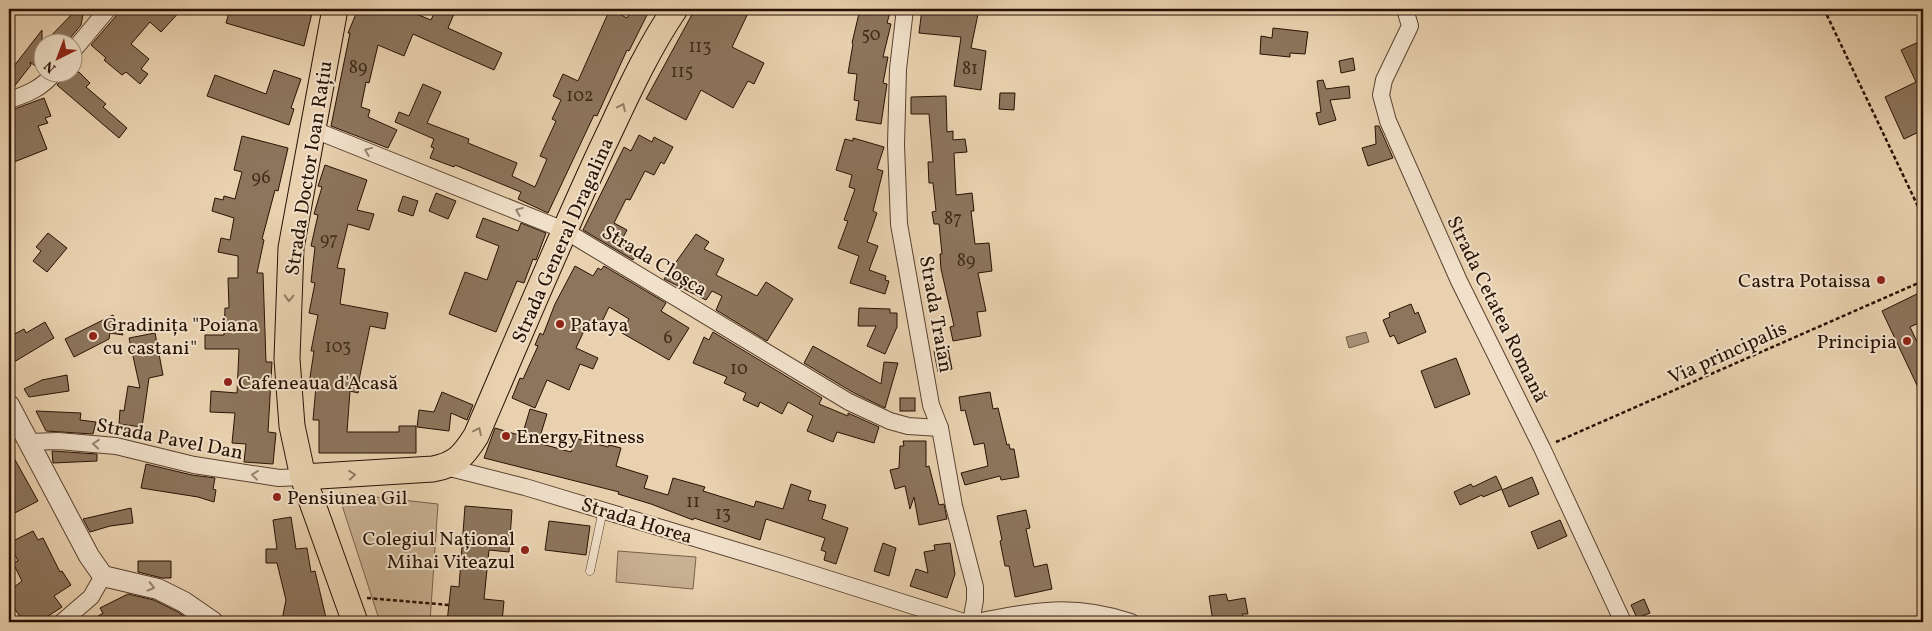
<svg xmlns="http://www.w3.org/2000/svg" width="1932" height="631" font-family="Vollkorn,serif">
	<style>
		.green { fill: #c8b092; stroke: #78604a }
		.water { fill: #a79075; stroke: #745d47 }
		.building { fill: #8c755c; stroke: #271103 }
		.lines { fill: none; stroke-linecap: round; stroke-linejoin: round }
		.service-casing { stroke: #58412e; stroke-width: 9 }
		.minor-casing { stroke: #58412e; stroke-width: 18 }
		.tertiary-casing { stroke: #58412e; stroke-width: 22 }
		.primary-casing { stroke: #271103; stroke-width: 27 }
		.path { stroke: #271103; stroke-width: 2.5; stroke-dasharray: 4 2.5; stroke-linecap: butt }
		.service { stroke: #f1e1cb; stroke-width: 8 }
		.minor { stroke: #f1e1cb; stroke-width: 16 }
		.tertiary { stroke: #f1e1cb; stroke-width: 20 }
		.primary { stroke: #e9d1af; stroke-width: 25 }
		.oneway { stroke: #927b62 }
		.oneway2 { stroke: #968371 }
		.poi-dot { fill: #8f2418; stroke: #f1e1cb; stroke-width: 2 }
		.labels { text-anchor: middle; stroke-width: 4; stroke-linejoin: round; paint-order: stroke }
		.number-label { font-size: 18px; fill: #402a19 }
		.street-label { font-size: 20px; fill: #271103; stroke: #f1e1cb }
		.poi-label { font-size: 20px; fill: #271103; stroke: #f1e1cb; text-anchor: start }
	</style>
	<rect width="100%" height="100%" fill="#e9d1af"/>
	<filter id="stains"><feTurbulence type="fractalNoise" baseFrequency=".004" numOctaves="4"/><feColorMatrix values="0 0 0 0 .2 0 0 0 0 .09 0 0 0 0 .02 0 0 0 .5 -.17"/></filter>
	<radialGradient id="worn" r=".72"><stop offset=".6" stop-color="#630" stop-opacity="0"/><stop offset="1" stop-color="#630" stop-opacity=".3"/></radialGradient>
	<g class="green">
		<polygon points="340,493 438,504 430,622 380,622 339,496"/>
		<polygon points="618,551 696,557 693,589 616,582"/>
	</g>
	<polygon class="water" points="1366,332 1369,342 1349,348 1346,337"/>
	<g class="building">
		<polygon points="77,9 84,9 81,25 67,42 45,42"/>
		<polygon points="122,9 182,9 161,32 150,22 131,44 149,59 141,69 148,74 140,84 126,72 122,75 104,60 106,58 91,45"/>
		<polygon points="230,9 313,9 304,46 226,23"/>
		<polygon points="358,9 404,9 431,20 436,9 456,9 448,28 502,53 494,70 413,34 404,56 378,45 369,83 366,82 361,107 370,110 368,117 397,130 388,148 331,126 350,33 348,33"/>
		<polygon points="610,9 627,18 632,9 647,15 629,51 627,50 597,116 594,115 548,213 518,199 521,192 455,165 454,167 430,158 434,148 431,147 434,139 395,122 399,112 409,116 423,84 441,92 427,123 469,139 468,143 517,163 512,176 535,187 547,159 540,156 556,121 552,119 561,100 553,96 563,74 578,81"/>
		<polygon points="695,9 750,9 732,47 764,63 754,84 748,81 733,108 701,90 686,120 646,99"/>
		<polygon points="860,9 891,9 887,23 891,24 883,57 888,57 883,83 887,84 881,124 856,120 859,101 854,100 857,74 848,73 853,44 852,43"/>
		<polygon points="922,9 979,9 971,48 986,51 981,90 954,86 961,37 919,33"/>
		<polygon points="1273,28 1308,32 1305,54 1290,53 1290,57 1260,54 1261,36 1272,38"/>
		<polygon points="42,30 42,71 30,62 31,65 13,88 9,90 9,61 14,66"/>
		<polygon points="1923,40 1923,130 1904,139 1885,97 1916,82 1901,50"/>
		<polygon points="1353,58 1355,70 1341,73 1339,61"/>
		<polygon points="274,70 301,79 291,108 294,109 289,125 207,96 215,75 266,94"/>
		<polygon points="65,72 79,72 90,83 86,87 106,104 103,107 127,128 119,138 57,85 63,78"/>
		<polygon points="1323,80 1326,89 1349,86 1350,98 1330,100 1336,120 1319,125 1316,113 1321,112 1317,81"/>
		<polygon points="1000,93 1015,93 1014,110 999,109"/>
		<polygon points="946,96 947,132 953,131 953,140 965,139 967,152 954,153 956,195 972,193 974,211 971,211 975,244 989,243 992,271 978,273 986,311 977,312 981,336 953,341 950,327 954,326 941,269 940,254 942,254 939,224 934,224 932,212 936,211 933,183 929,183 928,162 933,162 929,114 911,114 911,97"/>
		<polygon points="44,98 51,116 45,118 48,123 38,126 47,149 9,164 9,111"/>
		<polygon points="1375,126 1379,126 1393,158 1368,166 1362,148 1376,144"/>
		<polygon points="639,135 652,142 654,137 673,147 664,164 661,162 654,175 645,171 630,200 626,199 614,223 627,230 621,241 638,251 633,260 583,230 624,147 631,151"/>
		<polygon points="242,136 288,148 278,191 275,190 262,239 264,240 257,273 263,273 266,362 272,362 268,432 276,433 273,464 244,462 246,444 232,443 235,413 210,412 211,391 237,393 239,349 205,349 205,335 224,335 225,308 229,308 228,278 238,278 238,256 218,252 221,238 230,240 234,218 212,211 215,198 223,200 224,196 235,199 242,172 234,170"/>
		<polygon points="853,138 884,147 877,169 883,171 873,211 877,213 867,242 878,246 869,270 886,276 885,280 889,281 885,294 850,283 859,256 838,248 848,221 844,220 855,189 849,187 852,175 836,170 845,139 853,141"/>
		<polygon points="325,165 367,180 357,210 374,214 369,230 348,224 337,268 345,269 340,304 388,313 385,329 370,326 359,380 360,381 358,393 350,391 347,432 399,432 399,426 416,426 416,453 319,453 319,420 313,420 316,386 309,384 314,351 311,351 318,315 309,313 315,283 311,282 315,247 311,246 318,215 314,214 322,187 318,186"/>
		<polygon points="436,193 456,201 448,219 429,211"/>
		<polygon points="403,196 418,201 413,216 398,211"/>
		<polygon points="483,218 518,231 521,223 546,233 536,260 533,259 524,283 517,281 496,332 449,314 465,272 487,280 499,246 476,237"/>
		<polygon points="48,233 67,248 47,272 33,261 41,251 36,247"/>
		<polygon points="696,234 709,242 704,249 724,259 716,275 757,296 766,282 793,299 767,341 716,310 722,296 712,291 706,300 664,279"/>
		<polygon points="575,266 593,276 598,268 601,270 604,266 666,303 661,311 689,328 669,360 622,333 629,319 609,307 600,326 589,320 576,348 598,358 593,369 580,364 569,390 547,380 535,408 512,398 520,378 523,379 538,346 535,345 540,333 543,335 555,304"/>
		<polygon points="1923,291 1923,321 1910,327 1923,354 1923,398 1882,311"/>
		<polygon points="1411,304 1415,314 1418,312 1426,332 1398,344 1394,335 1390,337 1383,320 1390,317 1389,313"/>
		<polygon points="859,308 890,309 890,313 897,313 897,327 885,354 867,346 876,326 858,326"/>
		<polygon points="113,315 123,335 110,333 109,339 74,357 65,339"/>
		<polygon points="45,322 54,338 9,365 9,337 24,329 26,333"/>
		<polygon points="713,332 822,398 819,404 848,416 848,413 879,427 874,443 837,432 833,442 807,431 813,416 788,402 782,414 760,402 758,407 743,400 746,393 724,383 727,377 693,363 704,337 709,340"/>
		<polygon points="155,333 163,375 149,378 142,427 119,424 120,410 124,411 128,386 140,388 129,338"/>
		<polygon points="813,346 881,384 884,362 898,363 885,408 854,393 804,363"/>
		<polygon points="948,349 952,369 938,372 934,351"/>
		<polygon points="1456,358 1470,394 1435,408 1421,371"/>
		<polygon points="67,375 69,391 29,397 24,389 42,380"/>
		<polygon points="442,392 473,405 467,420 451,413 449,431 417,427 419,410 434,412"/>
		<polygon points="990,392 993,409 998,408 1007,445 1009,444 1010,449 1014,449 1019,477 1001,480 1000,476 965,485 961,473 988,466 984,443 974,445 965,410 961,411 959,397"/>
		<rect x="900" y="398" width="15" height="13"/>
		<polygon points="530,409 547,414 538,443 571,452 575,438 608,447 609,445 621,448 616,466 648,476 644,488 668,495 673,478 705,487 703,491 754,507 756,501 783,509 791,484 811,491 808,500 826,505 822,519 848,528 836,564 824,560 826,552 821,550 825,538 766,519 760,540 694,518 693,520 651,504 618,494 619,492 484,458 495,428 522,436"/>
		<polygon points="36,411 81,413 80,420 96,422 93,434 46,431"/>
		<polygon points="903,441 926,441 926,467 929,466 939,505 944,504 947,519 919,525 914,497 910,509 905,486 895,489 890,470 899,468 900,446 904,446"/>
		<polygon points="9,449 38,501 9,516"/>
		<polygon points="52,451 97,454 97,461 53,463"/>
		<polygon points="146,464 192,475 215,478 213,489 216,490 214,502 198,497 141,488"/>
		<polygon points="1496,476 1502,489 1483,497 1482,495 1460,505 1454,492 1471,484 1473,487"/>
		<polygon points="1532,477 1539,494 1509,507 1502,490"/>
		<polygon points="465,506 512,510 509,552 489,550 484,599 504,601 502,622 447,622 451,586 459,587"/>
		<polygon points="131,508 133,523 110,526 90,532 83,519"/>
		<polygon points="1026,510 1030,528 1026,529 1034,567 1047,564 1052,589 1015,597 1009,566 1005,566 1000,541 1002,540 997,516"/>
		<polygon points="291,517 296,549 307,548 311,572 315,571 327,622 291,622 282,620 286,600 277,563 266,563 266,549 277,549 273,520"/>
		<polygon points="1560,520 1567,536 1538,549 1531,532"/>
		<polygon points="549,521 590,526 586,555 545,550"/>
		<polygon points="33,531 38,540 43,538 60,572 62,571 71,585 54,596 62,607 39,622 24,622 9,601 9,591 22,581 13,563 18,561 9,543"/>
		<polygon points="883,543 896,548 889,576 874,571"/>
		<polygon points="950,543 955,574 947,598 910,586 916,569 928,573 924,552 935,550 934,545"/>
		<polygon points="138,561 171,561 171,578 162,578 138,572"/>
		<polygon points="128,594 154,600 178,612 192,622 89,622 103,613 100,608"/>
		<polygon points="1226,594 1228,601 1245,598 1248,614 1242,614 1246,622 1213,622 1209,596"/>
		<polygon points="1644,599 1650,613 1637,618 1631,605"/>
	</g>
	<g class="lines">
		<g class="service-casing">
			<polyline id="service" points="590,571 603,510"/>
		</g>
		<g class="minor-casing">
			<g id="minor">
				<polyline points="905,9 898,69 896,145 899,224 931,405 940,428 954,506 975,587 975,600 971,622"/>
				<polyline points="1405,9 1410,26 1384,80 1381,95 1388,121 1459,281 1542,448 1623,622"/>
				<polyline points="72,52 108,9"/>
				<path d="M9 100C28 94 42 88 55 72"/>
				<polyline points="312,129 564,230 849,402 890,421 908,426 940,428"/>
				<polyline points="29,442 58,441 116,446 194,465 279,478 303,477"/>
				<polyline points="446,467 525,487 781,564 964,622"/>
				<polyline points="62,622 91,597 103,576"/>
				<path d="M977 622C1035 610 1074 603 1131 622"/>
			</g>
		</g>
		<g class="tertiary-casing">
			<polyline id="tertiary" points="9,405 89,556 103,576 158,589 184,602 213,622"/>
		</g>
		<g class="primary-casing">
			<g id="primary">
				<polyline points="335,9 291,248 287,359 292,426 303,477 355,622"/>
				<path d="M303 477 433 469C456 465 464 455 476 436 517 341 557 245 601 150 624 102 645 53 675 9"/>
			</g>
		</g>
		<g class="path">
			<polyline points="1824,9 1923,217"/>
			<polyline points="1556,442 1923,281"/>
			<polyline points="367,598 449,605"/>
		</g>
		<use href="#service" class="service"/>
		<use href="#minor" class="minor"/>
		<use href="#tertiary" class="tertiary"/>
		<use href="#primary" class="primary"/>
	</g>
	<defs><path id="oneway-chevron" d="M-2-3.5L2.5 0L-2 3.5" fill="none" stroke-width="1.6" stroke-linecap="round" stroke-linejoin="round" transform="scale(1.25)"/></defs>
	<g class="oneway">
		<use href="#oneway-chevron" transform="translate(622 107) rotate(-65)"/>
		<use href="#oneway-chevron" transform="translate(289 298) rotate(92)"/>
		<use href="#oneway-chevron" transform="translate(478 431) rotate(-65)"/>
		<use href="#oneway-chevron" transform="translate(352 475) rotate(-4)"/>
	</g>
	<g class="oneway2">
		<use href="#oneway-chevron" transform="translate(368 151) rotate(-158)"/>
		<use href="#oneway-chevron" transform="translate(519 211) rotate(-158)"/>
		<use href="#oneway-chevron" transform="translate(96 444) rotate(-175)"/>
		<use href="#oneway-chevron" transform="translate(255 475) rotate(-173)"/>
		<use href="#oneway-chevron" transform="translate(151 587) rotate(15)"/>
	</g>
	<g class="poi-dot">
		<circle cx="1881" cy="280" r="5"/>
		<circle cx="560" cy="324" r="5"/>
		<circle cx="93" cy="336" r="5"/>
		<circle cx="1907" cy="341" r="5"/>
		<circle cx="228" cy="382" r="5"/>
		<circle cx="506" cy="436" r="5"/>
		<circle cx="277" cy="497" r="5"/>
		<circle cx="525" cy="550" r="5"/>
	</g>
	<g class="labels">
		<g class="number-label">
			<text x="871" y="40">50</text>
			<text x="700" y="52">113</text>
			<text x="358" y="73">89</text>
			<text x="970" y="74">81</text>
			<text x="682" y="77">115</text>
			<text x="580" y="101">102</text>
			<text x="261" y="183">96</text>
			<text x="953" y="224">87</text>
			<text x="329" y="245">97</text>
			<text x="966" y="266">89</text>
			<text x="668" y="343">6</text>
			<text x="338" y="352">103</text>
			<text x="739" y="374">10</text>
			<text x="693" y="507">11</text>
			<text x="723" y="519">13</text>
		</g>
		<g class="street-label">
			<text transform="translate(308 168) rotate(-81)" y="7">Strada Doctor Ioan Rațiu</text>
			<text transform="translate(562 240) rotate(-66)" y="7">Strada General Dragalina</text>
			<text transform="translate(655 260) rotate(31)" y="7">Strada Cloșca</text>
			<text transform="translate(1498 309) rotate(64)" y="7">Strada Cetatea Romană</text>
			<text transform="translate(937 314) rotate(80)" y="7">Strada Traian</text>
			<text transform="translate(1727 352) rotate(-24)" y="7">Via principalis</text>
			<text transform="translate(170 438) rotate(11)" y="7">Strada Pavel Dan</text>
			<text transform="translate(637 520) rotate(17)" y="7">Strada Horea</text>
		</g>
		<g class="poi-label">
			<text x="1871" y="287" text-anchor="end">Castra Potaissa</text>
			<text x="103" y="331">Gradinița "Poiana<tspan x="103" dy="23">cu castani"</tspan></text>
			<text x="570" y="331">Pataya</text>
			<text x="1897" y="348" text-anchor="end">Principia</text>
			<text x="238" y="389">Cafeneaua d'Acasă</text>
			<text x="516" y="443">Energy Fitness</text>
			<text x="287" y="504">Pensiunea Gil</text>
			<text x="515" y="545" text-anchor="end">Colegiul Național<tspan x="515" dy="23">Mihai Viteazul</tspan></text>
		</g>
	</g>
	<rect width="1932" height="631" fill="none" stroke="#e9d1af" stroke-width="30"/>
	<rect x="10" y="10" width="1912" height="611" fill="none" stroke="#271103" stroke-width="2.5"/>
	<rect x="15" y="15" width="1902" height="601" fill="none" stroke="#271103"/>
	<g transform="translate(58 58) rotate(222)"><circle r="24" fill="#f1e1cb" stroke="#a08e7b"/>
	<path d="M0-4L9 19L0 12L-9 19Z" fill="#8f2418"/>
	<text y="-8" font-size="14" font-weight="bold" text-anchor="middle" fill="#271103">N</text>
	</g>
	<rect width="100%" height="100%" filter="url(#stains)"/>
	<rect width="100%" height="100%" fill="url(#worn)"/>
</svg>
